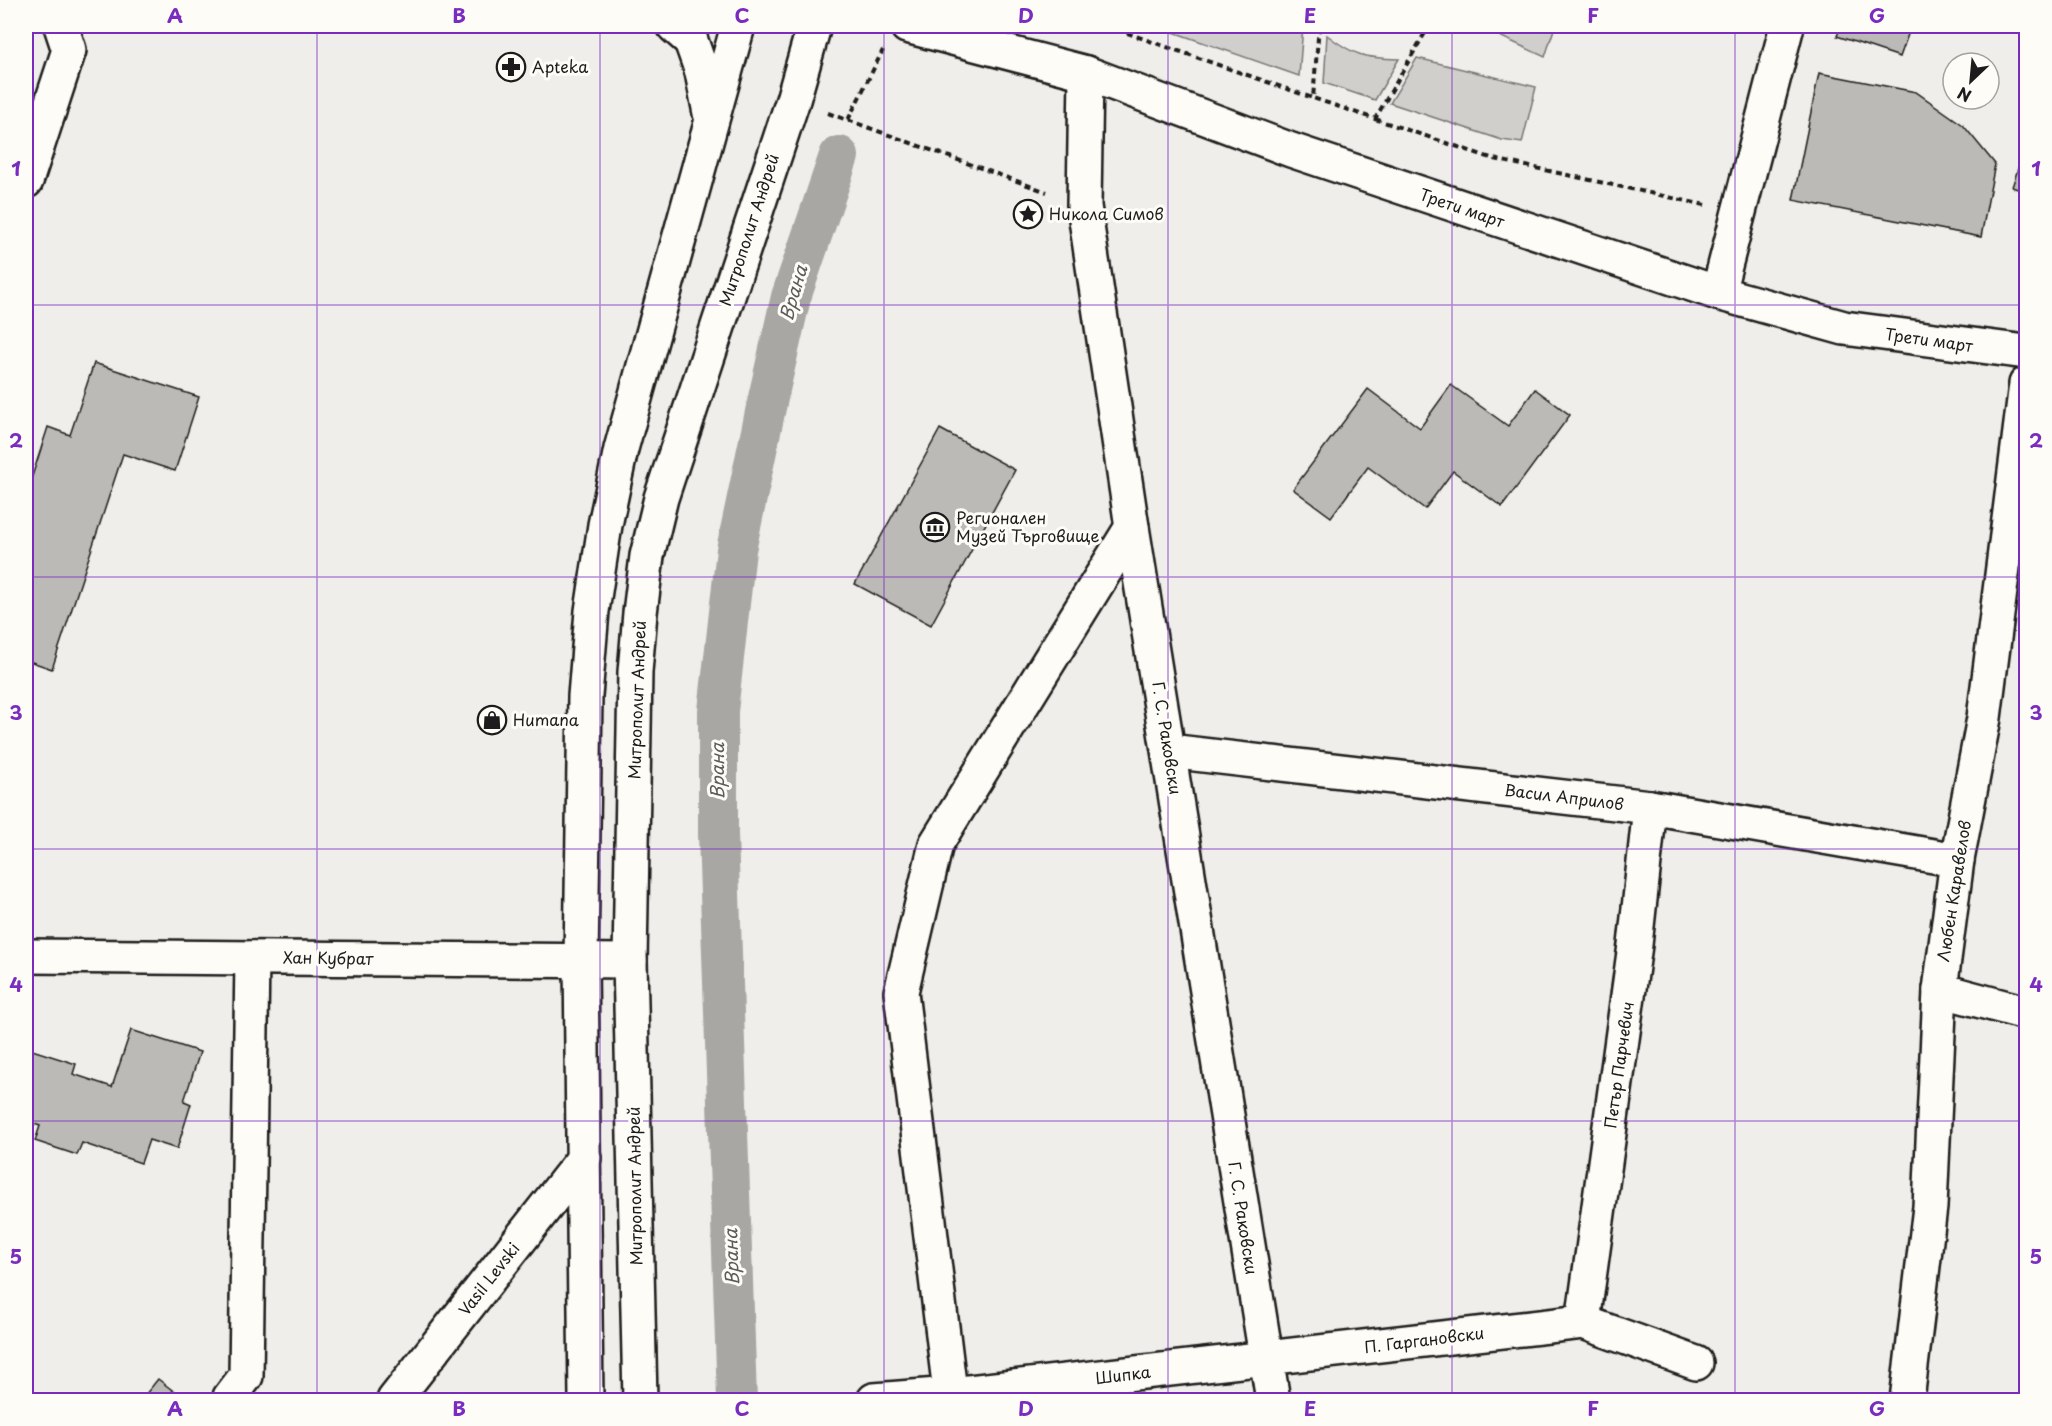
<svg xmlns="http://www.w3.org/2000/svg" width="2052" height="1426" font-family="'Playpen Sans',sans-serif">
	<style>
		.green { fill: #d0cfcc; stroke: #767674; stroke-width: 1.5 }
		.lines { fill: none; stroke-linecap: round; stroke-linejoin: round }
		.canal { stroke: #a8a7a3; stroke-width: 40 }
		.building { fill: #bbbab6; stroke: #1c1c1c; stroke-width: 1.5 }
		.minor-casing { stroke: #1c1c1c; stroke-width: 38 }
		.major-casing { stroke: #1c1c1c; stroke-width: 38 }
		.path { stroke: #1c1c1c; stroke-width: 4; stroke-dasharray: 6 4.5; stroke-linecap: butt }
		.minor { stroke: #fdfcf7; stroke-width: 33 }
		.major { stroke: #fdfcf7; stroke-width: 33 }
		.grid { fill: none; stroke: #7b2cbf; stroke-width: 1.5; stroke-opacity: 0.55 }
		.labels { text-anchor: middle; stroke-width: 6; stroke-linejoin: round; paint-order: stroke }
		.poi-label { font-size: 16px; fill: #1c1c1c; stroke: #fdfcf7; text-anchor: start }
		.street-label { font-size: 16px; fill: #1c1c1c; stroke: #fdfcf7 }
		.water-label { font-size: 18px; font-style: italic; fill: #5b5b59; stroke: #fdfcf7 }
		.neatline { fill: none; stroke: #7b2cbf; stroke-width: 2 }
		.grid-label { font-size: 20px; text-anchor: middle; font-weight: bold; fill: #7b2cbf }
	</style>
	<rect width="100%" height="100%" fill="#f0eeea"/>
	<filter id="ink" filterUnits="userSpaceOnUse"><feTurbulence type="fractalNoise" baseFrequency=".0167" numOctaves="2"/><feDisplacementMap in="SourceGraphic" scale="12" xChannelSelector="R" yChannelSelector="G"/><feConvolveMatrix kernelMatrix="1 2 1 2 8 2 1 2 1" color-interpolation-filters="sRGB"/></filter>
	<g filter="url(#ink)">
		<g class="green">
			<polygon points="1156,26 1303,26 1299,76"/>
			<polygon points="1478,26 1555,26 1545,57"/>
			<path d="M1327 35C1354 56 1365 58 1399 59L1375 100 1324 83Z"/>
			<polygon points="1417,58 1536,87 1522,143 1502,140 1390,103"/>
		</g>
		<g class="lines">
			<polyline class="canal" points="737,1400 718,834 718,711 736,550 768,398 791,297 839,156"/>
		</g>
		<g class="building">
			<polygon points="1841,26 1911,26 1900,57 1837,36"/>
			<polygon points="1819,73 1916,92 1963,125 1995,164 1981,237 1793,200"/>
			<polygon points="2026,144 2026,192 2012,187"/>
			<polygon points="94,363 199,397 175,471 123,454 52,669 26,660 26,495 48,427 70,435"/>
			<polygon points="1451,385 1508,426 1535,389 1570,415 1502,507 1453,471 1425,509 1368,467 1331,517 1293,489 1368,389 1420,428"/>
			<polygon points="940,429 1015,470 931,625 855,584"/>
			<polygon points="131,1030 200,1052 184,1101 191,1104 177,1149 149,1140 141,1163 82,1143 77,1155 35,1141 40,1126 26,1121 26,1048 76,1064 73,1074 112,1087"/>
			<polygon points="158,1379 185,1400 141,1400"/>
		</g>
		<g class="lines">
			<g class="minor-casing">
				<g id="minor">
					<polyline points="907,26 1086,73 1291,150 1718,293 1844,328 2026,352"/>
					<polyline points="1086,73 1084,206 1132,527 1273,1400"/>
					<polyline points="26,181 69,50 61,26"/>
					<polyline points="1718,293 1787,26"/>
					<polyline points="1169,751 1650,807 1957,860"/>
					<polyline points="26,956 630,961"/>
					<polyline points="1940,990 2026,1013"/>
					<polyline points="1583,1322 1635,945 1650,807"/>
					<polyline points="234,1400 230,1397 246,1376 252,958"/>
					<polyline points="394,1400 584,1158"/>
					<polyline points="874,1400 951,1394 1583,1322 1696,1363"/>
					<polyline points="951,1400 901,992 936,844 1132,527"/>
					<polyline points="1907,1400 1930,1207 1940,990 1957,860 1984,718 2026,384"/>
				</g>
			</g>
			<g class="major-casing">
				<g id="major">
					<polyline points="674,26 691,41 702,72 710,113"/>
					<polyline points="586,1400 581,961 585,696 592,611 605,525 621,449 738,26"/>
					<polyline points="640,1400 630,961 635,672 640,613 647,556 661,498 793,100 814,26"/>
				</g>
			</g>
			<g class="path">
				<polyline points="1107,26 1313,98"/>
				<polyline points="1319,26 1313,98 1375,119 1429,26"/>
				<path d="M1357 26C1381 35 1397 33 1421 26"/>
				<polyline points="828,113 1047,192"/>
				<polyline points="1375,119 1494,159 1705,205"/>
				<polyline points="848,120 883,50"/>
			</g>
			<use href="#minor" class="minor"/>
			<use href="#major" class="major"/>
		</g>
	</g>
	<path class="grid" d="M317 26V1400M600 26V1400M884 26V1400M1168 26V1400M1452 26V1400M1735 26V1400M26 305H2026M26 577H2026M26 849H2026M26 1121H2026"/>
	<defs>
		<g id="pharmacy-ring" transform="scale(1.5)"><circle r="9.5" fill="#fdfcf7" stroke="#1c1c1c" stroke-width="1.5"/><path d="M-2-6h4v4h4v4h-4v4h-4v-4h-4v-4h4Z" fill="#1c1c1c"/></g>
		<g id="sight-ring" transform="scale(1.5)"><circle r="9.5" fill="#fdfcf7" stroke="#1c1c1c" stroke-width="1.5"/><path d="M0-6L1.8-2.2L6-1.7L2.9 1.2L3.7 5.4L0 3.3L-3.7 5.4L-2.9 1.2L-6-1.7L-1.8-2.2Z" fill="#1c1c1c"/></g>
		<g id="museum-ring" transform="scale(1.5)"><circle r="9.5" fill="#fdfcf7" stroke="#1c1c1c" stroke-width="1.5"/><path d="M0-6L6-3V-2H-6V-3ZM-5-1h2V3h-2ZM-1-1h2V3h-2ZM3-1h2V3H3ZM-6 4H6V6H-6Z" fill="#1c1c1c"/></g>
		<g id="shop-ring" transform="scale(1.5)"><circle r="9.5" fill="#fdfcf7" stroke="#1c1c1c" stroke-width="1.5"/><path d="M-5-2.5h2.3a2.7 3.5 0 0 1 5.4 0H5L5.5 6h-11ZM-1.5-2.5h3a1.5 2.3 0 0 0-3 0Z" fill="#1c1c1c"/></g>
	</defs>
	<g fill-rule="evenodd">
		<use href="#pharmacy-ring" x="511" y="67"/>
		<use href="#sight-ring" x="1028" y="214"/>
		<use href="#museum-ring" x="935" y="527"/>
		<use href="#shop-ring" x="492" y="720"/>
	</g>
	<g class="labels">
		<g class="poi-label">
			<text x="532" y="73">Apteka</text>
			<text x="1049" y="220">Никола Симов</text>
			<text x="956" y="524">Регионален<tspan x="956" dy="18">Музей Търговище</tspan></text>
			<text x="513" y="726">Humana</text>
		</g>
		<g class="street-label">
			<text transform="translate(1462 208) rotate(19)" y="6">Трети март</text>
			<text transform="translate(749 230) rotate(-72)" y="6">Митрополит Андрей</text>
			<text transform="translate(1929 340) rotate(8)" y="6">Трети март</text>
			<text transform="translate(637 700) rotate(-88)" y="6">Митрополит Андрей</text>
			<text transform="translate(1167 738) rotate(81)" y="6">Г. С. Раковски</text>
			<text transform="translate(1564 797) rotate(7)" y="6">Васил Априлов</text>
			<text transform="translate(1954 891) rotate(-81)" y="6">Любен Каравелов</text>
			<text transform="translate(328 958) rotate(1)" y="6">Хан Кубрат</text>
			<text transform="translate(1619 1065) rotate(-82)" y="6">Петър Парчевич</text>
			<text transform="translate(635 1186) rotate(-91)" y="6">Митрополит Андрей</text>
			<text transform="translate(1243 1218) rotate(81)" y="6">Г. С. Раковски</text>
			<text transform="translate(489 1279) rotate(-52)" y="6">Vasil Levski</text>
			<text transform="translate(1424 1340) rotate(-7)" y="6">П. Гаргановски</text>
			<text transform="translate(1123 1375) rotate(-7)" y="6">Шипка</text>
		</g>
		<g class="water-label">
			<text transform="translate(794 293) rotate(-74)" y="6">Врана</text>
			<text transform="translate(718 771) rotate(-90)" y="6">Врана</text>
			<text transform="translate(732 1257) rotate(-92)" y="6">Врана</text>
		</g>
	</g>
	<rect width="2052" height="1426" fill="none" stroke="#fdfcf7" stroke-width="66"/>
	<g transform="translate(1971 81) rotate(206)"><circle r="28" fill="#fdfcf7" stroke="#a3a29f" stroke-width="1.5"/>
	<path d="M0-4.5L10 22L0 15L-10 22Z" fill="#1c1c1c"/>
	<text y="-9" font-size="16" font-weight="bold" text-anchor="middle" fill="#1c1c1c">N</text>
	</g>
	<rect x="33" y="33" width="1986" height="1360" class="neatline"/>
	<g class="grid-label">
		<text x="175" y="23">A</text>
		<text x="459" y="23">B</text>
		<text x="742" y="23">C</text>
		<text x="1026" y="23">D</text>
		<text x="1310" y="23">E</text>
		<text x="1593" y="23">F</text>
		<text x="1877" y="23">G</text>
		<text x="16" y="176">1</text>
		<text x="2036" y="176">1</text>
		<text x="16" y="448">2</text>
		<text x="2036" y="448">2</text>
		<text x="16" y="720">3</text>
		<text x="2036" y="720">3</text>
		<text x="16" y="992">4</text>
		<text x="2036" y="992">4</text>
		<text x="16" y="1264">5</text>
		<text x="2036" y="1264">5</text>
		<text x="175" y="1416">A</text>
		<text x="459" y="1416">B</text>
		<text x="742" y="1416">C</text>
		<text x="1026" y="1416">D</text>
		<text x="1310" y="1416">E</text>
		<text x="1593" y="1416">F</text>
		<text x="1877" y="1416">G</text>
	</g>
</svg>
